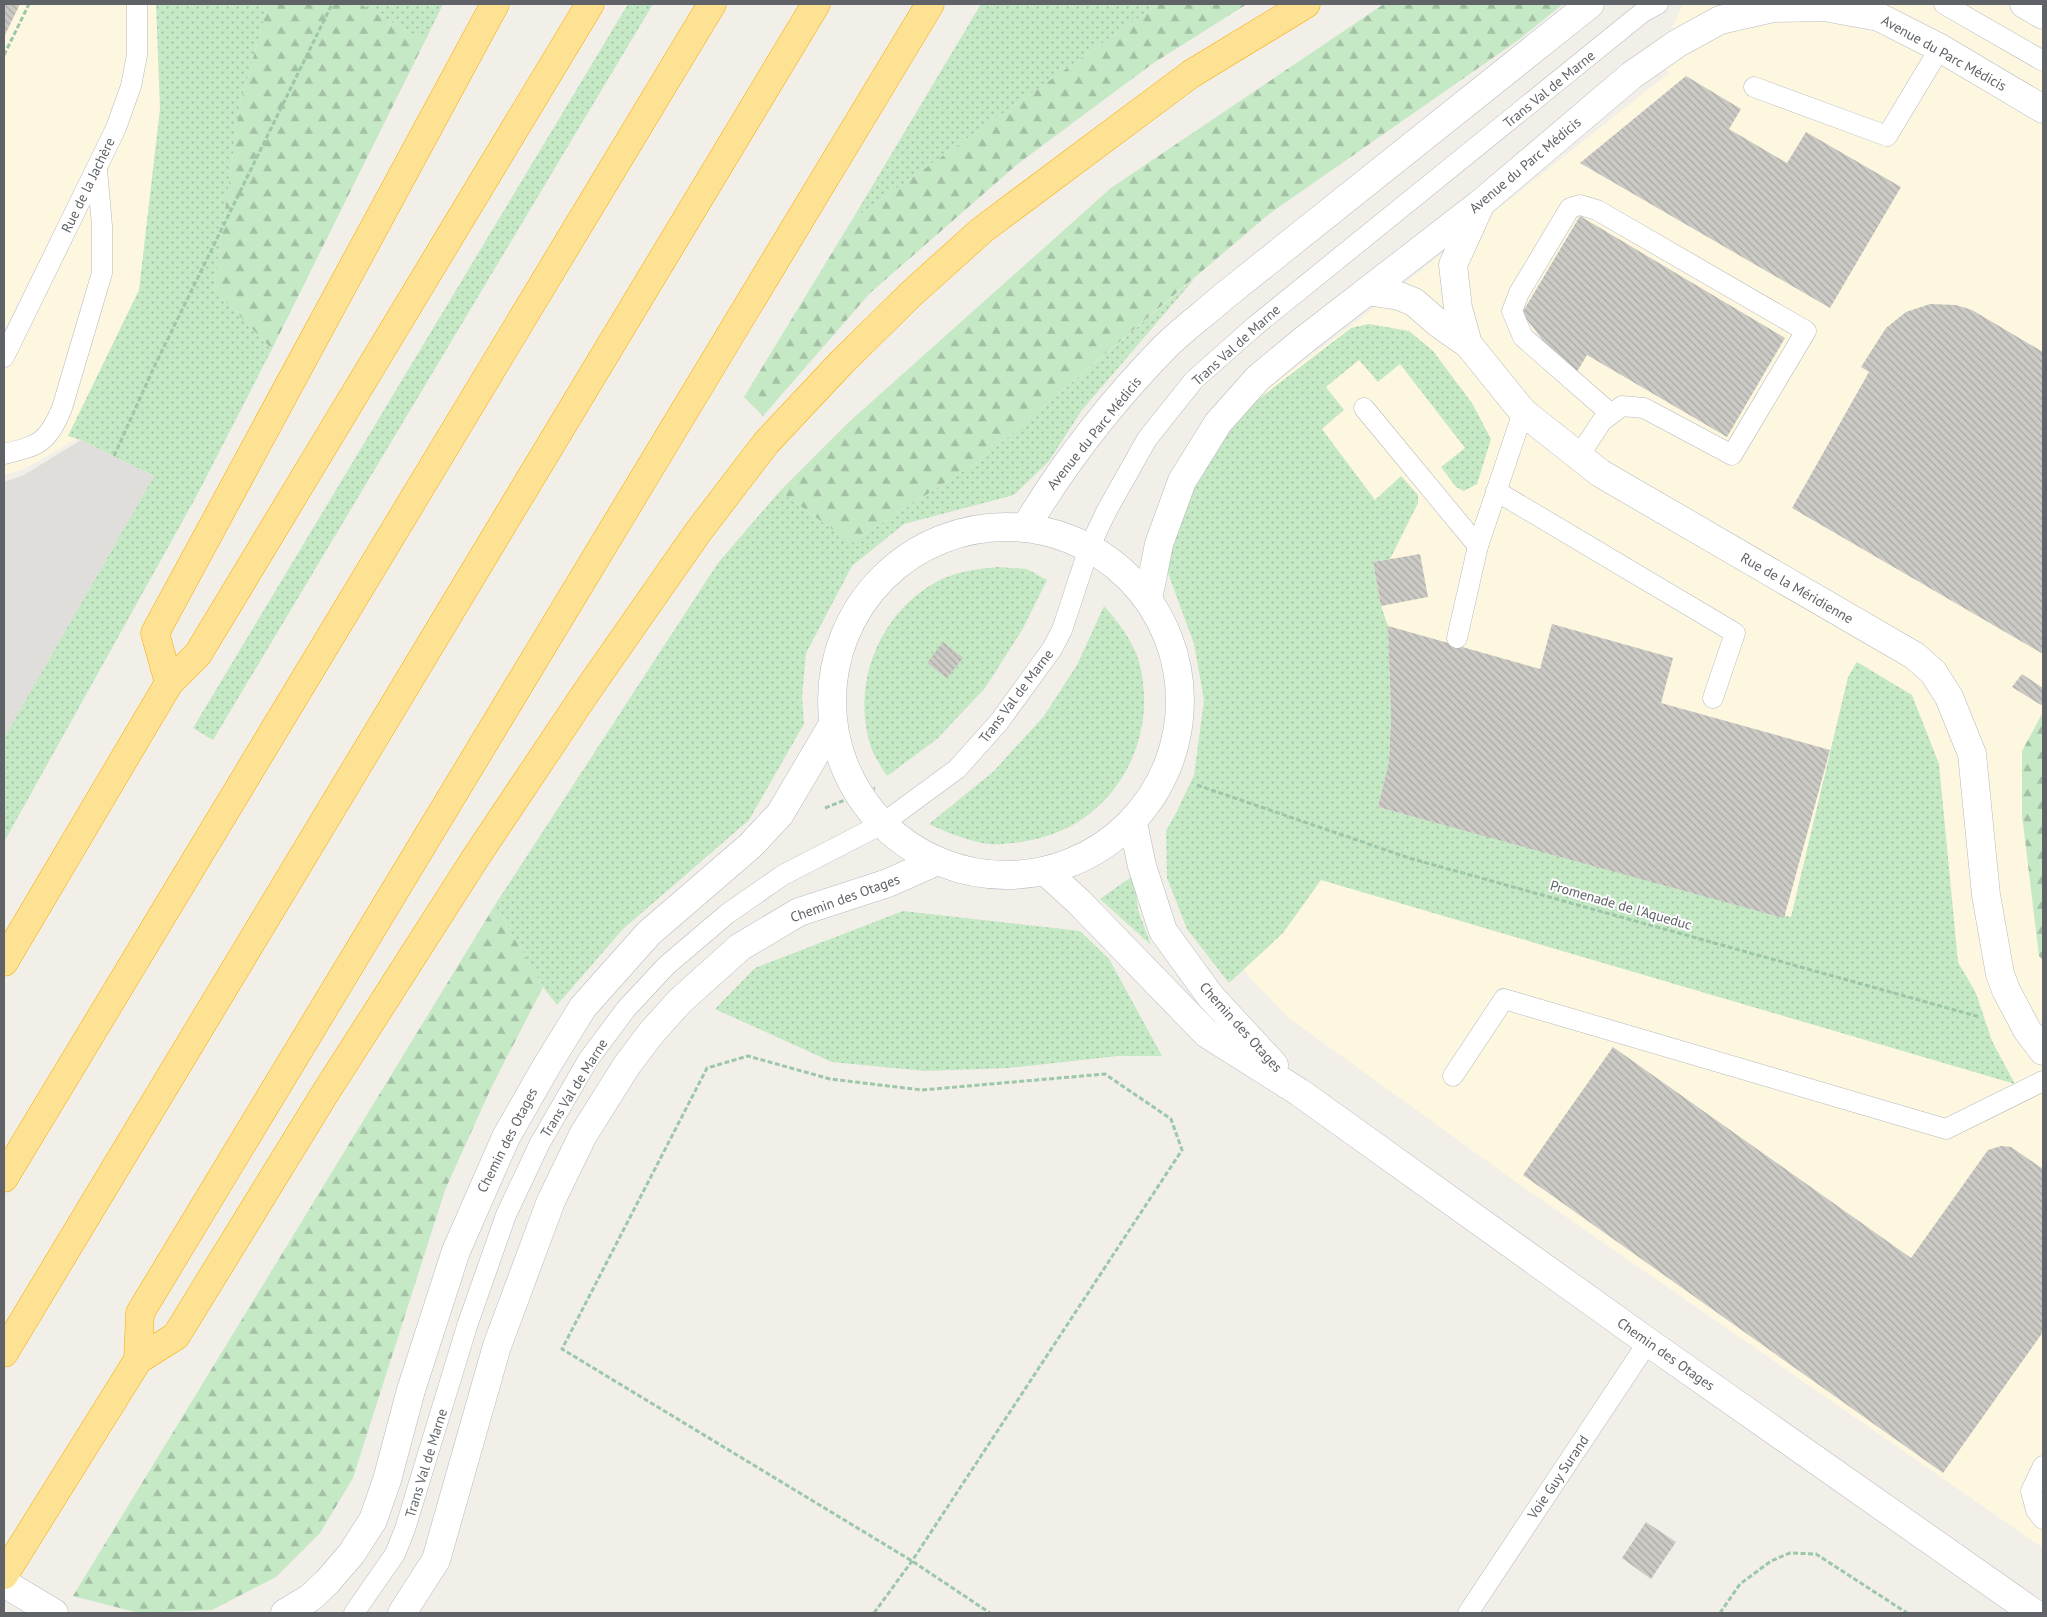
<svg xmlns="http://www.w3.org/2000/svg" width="2047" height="1617" font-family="'PT Sans',sans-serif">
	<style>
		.commercial { fill: #fef7e0 }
		.industrial { fill: #e0deda }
		.grass { fill: url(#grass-dots) }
		.forest { fill: url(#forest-firs) }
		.building { fill: url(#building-back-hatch) }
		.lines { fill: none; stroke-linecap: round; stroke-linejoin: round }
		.lane-casing { stroke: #b5b8bc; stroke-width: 21 }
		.street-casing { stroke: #b5b8bc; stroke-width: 29 }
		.secondary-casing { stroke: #b6babf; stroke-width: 29 }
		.highway-casing { stroke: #f9ab00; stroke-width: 29 }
		.path { stroke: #9cc7a9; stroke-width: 3; stroke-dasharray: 5 2.5; stroke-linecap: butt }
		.lane { stroke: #fff; stroke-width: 20 }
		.street { stroke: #fff; stroke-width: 28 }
		.secondary { stroke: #fff; stroke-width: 28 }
		.highway { stroke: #fde293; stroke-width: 28 }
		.labels { text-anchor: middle; stroke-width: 4; stroke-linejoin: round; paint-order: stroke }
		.street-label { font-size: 14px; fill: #5f6368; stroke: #fff }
	</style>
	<defs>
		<pattern id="grass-dots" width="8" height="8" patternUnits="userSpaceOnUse" patternTransform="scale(1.25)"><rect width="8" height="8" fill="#c5e8c5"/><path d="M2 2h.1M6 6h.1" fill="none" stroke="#a3c0a4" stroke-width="1.8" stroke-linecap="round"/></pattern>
		<pattern id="forest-firs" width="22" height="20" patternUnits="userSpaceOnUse" patternTransform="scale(1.25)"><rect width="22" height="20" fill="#c5e8c5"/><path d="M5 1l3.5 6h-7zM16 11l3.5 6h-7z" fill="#a3c0a4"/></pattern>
		<pattern id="building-back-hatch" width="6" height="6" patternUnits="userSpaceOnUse" patternTransform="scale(1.25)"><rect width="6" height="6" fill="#cccac5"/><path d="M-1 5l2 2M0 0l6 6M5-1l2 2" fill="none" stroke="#a9a8a4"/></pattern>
	</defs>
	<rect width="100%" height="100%" fill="#f1efe8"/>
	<g class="commercial">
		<polygon points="4,4 242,4 155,279 76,439 24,469 4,475"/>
		<polygon points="1683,4 2043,4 2043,1548 1516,1182 1289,1018 1249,977 1201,907 1166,831 1177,811 1194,775 1204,700 1194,644 1168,573 1254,399 1361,318 1669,73 1643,51 1672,28"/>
	</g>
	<polygon class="industrial" points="81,440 154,476 4,738 4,482 24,475"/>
	<g class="grass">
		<polygon points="156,4 268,4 239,109 214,290 272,349 196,497 4,842 4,738 154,476 81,440 68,436 139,290 160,109"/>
		<polygon points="360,4 443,4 425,41"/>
		<polygon points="628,4 653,4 213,740 193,728"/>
		<polygon points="981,4 1158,4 852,220"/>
		<polygon points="1195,278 1082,410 1049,461 1014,495 904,524 852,566 806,653 802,697 804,724 749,820 623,929 557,1005 543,987 495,905 718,563 780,491 851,543 982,459"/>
		<polygon points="1369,324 1409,331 1433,351 1472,403 1491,439 1477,484 1464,491 1456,487 1441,467 1465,448 1400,364 1378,382 1359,360 1326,387 1344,410 1322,429 1375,500 1401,476 1418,495 1418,503 1390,559 1373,562 1381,606 1388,626 1391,718 1389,761 1378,807 1791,917 1848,677 1857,662 1912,695 1939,764 1958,962 1976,993 1992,1041 2015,1084 1321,880 1283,933 1229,983 1187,929 1167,878 1166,831 1177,811 1194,775 1204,700 1194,644 1168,573 1170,540 1190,486 1217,444 1256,401 1351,328"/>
		<path d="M998 567 1027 569 1047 580 1022 630 985 688 937 739 887 776C882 768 876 759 872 750 849 685 880 609 942 579 960 571 979 569 998 567Z"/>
		<path d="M1104 606C1117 621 1128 634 1136 653 1141 665 1143 680 1144 694 1147 763 1101 827 1031 840 1016 843 998 846 982 843 963 839 946 832 929 824L994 771 1044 716 1077 665Z"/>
		<polygon points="1134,875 1138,910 1151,945 1100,899"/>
		<polygon points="903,911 1080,931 1109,959 1162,1056 1118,1056 1008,1068 925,1071 832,1062 715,1009 755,968"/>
	</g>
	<g class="forest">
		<polygon points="268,4 360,4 425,41 272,349 214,290 239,109"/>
		<polygon points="1158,4 1247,4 1152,64 1019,163 870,293 763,416 744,397 852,220"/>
		<polygon points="1384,4 1563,4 1517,41 1269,214 982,459 851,543 780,491 849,422 1111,188"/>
		<polygon points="2043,712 2043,960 2039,956 2022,815 2022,751"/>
		<polygon points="495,905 543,987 492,1086 445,1190 353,1478 320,1533 276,1577 212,1610 139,1613 73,1596"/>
	</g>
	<g class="building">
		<polygon points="4,4 20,4 4,37"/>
		<polygon points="1686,76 1741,109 1729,129 1787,163 1806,132 1901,187 1830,308 1580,163"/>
		<polygon points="1580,216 1785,338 1727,437 1587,355 1575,375 1544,342 1522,313"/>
		<polygon points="1930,304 1956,305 1972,310 2043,352 2043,654 1792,508 1869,372 1861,367 1886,328 1906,312"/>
		<polygon points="1420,554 1428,597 1381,606 1373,562"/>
		<polygon points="1552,624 1673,658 1661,703 1830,750 1784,918 1378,807 1389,761 1391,718 1388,626 1540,669"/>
		<polygon points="943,642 963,658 947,678 927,663"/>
		<polygon points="2022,674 2043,688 2043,702 2041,705 2012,687"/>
		<polygon points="1613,1047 1911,1258 1988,1150 2001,1146 2011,1147 2043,1169 2043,1332 1943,1473 1523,1175"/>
		<polygon points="1646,1522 1676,1542 1651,1579 1622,1558"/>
	</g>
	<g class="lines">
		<g class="lane-casing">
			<g id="lane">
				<polyline points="1944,4 2043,61"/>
				<polyline points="1754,87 1887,136 1940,48"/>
				<polyline points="4,357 116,128 131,86 137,55 137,4"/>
				<polyline points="1364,408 1478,546"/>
				<path d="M4 454C38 446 48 443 62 408L102 273V226L97 169"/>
				<polyline points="1579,456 1602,421 1622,406 1644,408 1732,455 1806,331 1597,210 1580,205 1570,208 1519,293 1512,311 1523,337 1611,414"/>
				<polyline points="1496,491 1735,633 1713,698"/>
				<polyline points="1457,638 1478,546 1523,412"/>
				<polyline points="1453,1076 1504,999 1946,1129 2043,1081"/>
				<polyline points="2043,1466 2031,1491 2036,1510 2043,1519"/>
				<polyline points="354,1613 395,1554 405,1529 467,1326 506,1215 540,1143 588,1060 626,1009 666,966 727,914 783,875 882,824 957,769 999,722 1052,649 1062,630 1089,548 1106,512 1147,439 1194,380 1255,326 1643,12 1658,4"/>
				<polyline points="1468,1613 1648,1342"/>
			</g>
		</g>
		<g class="street-casing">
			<g id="street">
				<polyline points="1481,203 1453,265 1458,308 1468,344 1523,412 1600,473 1915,656 1933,672 1949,697 1972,754 1986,895 2000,974 2006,990 2027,1030 2043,1051"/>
				<polyline points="1367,291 1399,296 1414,302 1438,323 1468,344"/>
			</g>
		</g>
		<g class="secondary-casing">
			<g id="secondary">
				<polyline points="2024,4 2043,15"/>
				<circle cx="1006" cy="701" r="174"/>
				<path d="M1025 528C1064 463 1112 401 1165 347 1183 329 1204 314 1223 297L1590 4"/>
				<polyline points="1148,599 1159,544 1182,481 1218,423 1258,378 1304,340 1481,203 1632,75 1678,43 1720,20 1773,8 1824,7 1879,17 1940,48 2043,109"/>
				<polyline points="1133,823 1142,866 1163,931 1211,997 1274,1065"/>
				<polyline points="1045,871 1079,902 1207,1034 1299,1092 1648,1342 2034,1613"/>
				<polyline points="4,1583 54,1613"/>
				<polyline points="285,1613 310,1598 328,1581 352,1553 373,1520 387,1480 411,1390 456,1251 506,1137 546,1067 583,1007 649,933 750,846 780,814 833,724"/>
				<polyline points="402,1613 436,1560 497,1346 551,1201 583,1135 627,1065 652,1032 680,1001 740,947 799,912 888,883 935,862"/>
			</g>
		</g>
		<g class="highway-casing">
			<g id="highway">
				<polyline points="169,683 155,633 495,4"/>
				<polyline points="4,962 169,683 198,654 590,4"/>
				<polyline points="4,1178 712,4"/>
				<polyline points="4,1353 816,4"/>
				<polyline points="138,1360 140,1313 930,4"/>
				<polyline points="4,1575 138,1360 176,1336 324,1095 476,857 585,694 698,532 766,443 842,362 911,294 982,230 1191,74 1306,4"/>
			</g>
		</g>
		<g class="path">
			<polyline points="4,55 29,4"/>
			<polyline points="114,456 155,365 332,4"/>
			<polyline points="1197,785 1409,858 1980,1017"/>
			<polyline points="825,808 875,788"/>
			<polyline points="874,1613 912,1561 1182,1150 1171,1119 1105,1074 922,1090 830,1079 748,1056 707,1068 562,1349 912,1561 990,1613"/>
			<polyline points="1720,1613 1740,1584 1771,1561 1790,1553 1816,1554 1907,1613"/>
		</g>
		<use href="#lane" class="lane"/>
		<use href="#street" class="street"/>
		<use href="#secondary" class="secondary"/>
		<use href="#highway" class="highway"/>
	</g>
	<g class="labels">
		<g class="street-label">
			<text transform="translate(1944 53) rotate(29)" y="5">Avenue du Parc Médicis</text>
			<text transform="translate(1549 89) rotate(-39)" y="5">Trans Val de Marne</text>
			<text transform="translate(1525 165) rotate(-40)" y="5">Avenue du Parc Médicis</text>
			<text transform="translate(88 185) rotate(-64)" y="5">Rue de la Jachère</text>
			<text transform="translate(1236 345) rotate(-42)" y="5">Trans Val de Marne</text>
			<text transform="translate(1094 433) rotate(-51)" y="5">Avenue du Parc Médicis</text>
			<text transform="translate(1797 588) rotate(30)" y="5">Rue de la Méridienne</text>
			<text transform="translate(1016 696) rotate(-53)" y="5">Trans Val de Marne</text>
			<text transform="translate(845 898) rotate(-20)" y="5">Chemin des Otages</text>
			<text transform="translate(1621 905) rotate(16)" y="5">Promenade de l'Aqueduc</text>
			<text transform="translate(1241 1027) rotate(48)" y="5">Chemin des Otages</text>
			<text transform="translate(574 1088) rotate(-58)" y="5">Trans Val de Marne</text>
			<text transform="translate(507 1140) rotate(-63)" y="5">Chemin des Otages</text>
			<text transform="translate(1666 1354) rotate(35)" y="5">Chemin des Otages</text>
			<text transform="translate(426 1463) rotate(-73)" y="5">Trans Val de Marne</text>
			<text transform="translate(1558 1477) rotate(-56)" y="5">Voie Guy Surand</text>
		</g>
	</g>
	<rect width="2047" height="1617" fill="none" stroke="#5f6368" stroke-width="10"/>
</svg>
